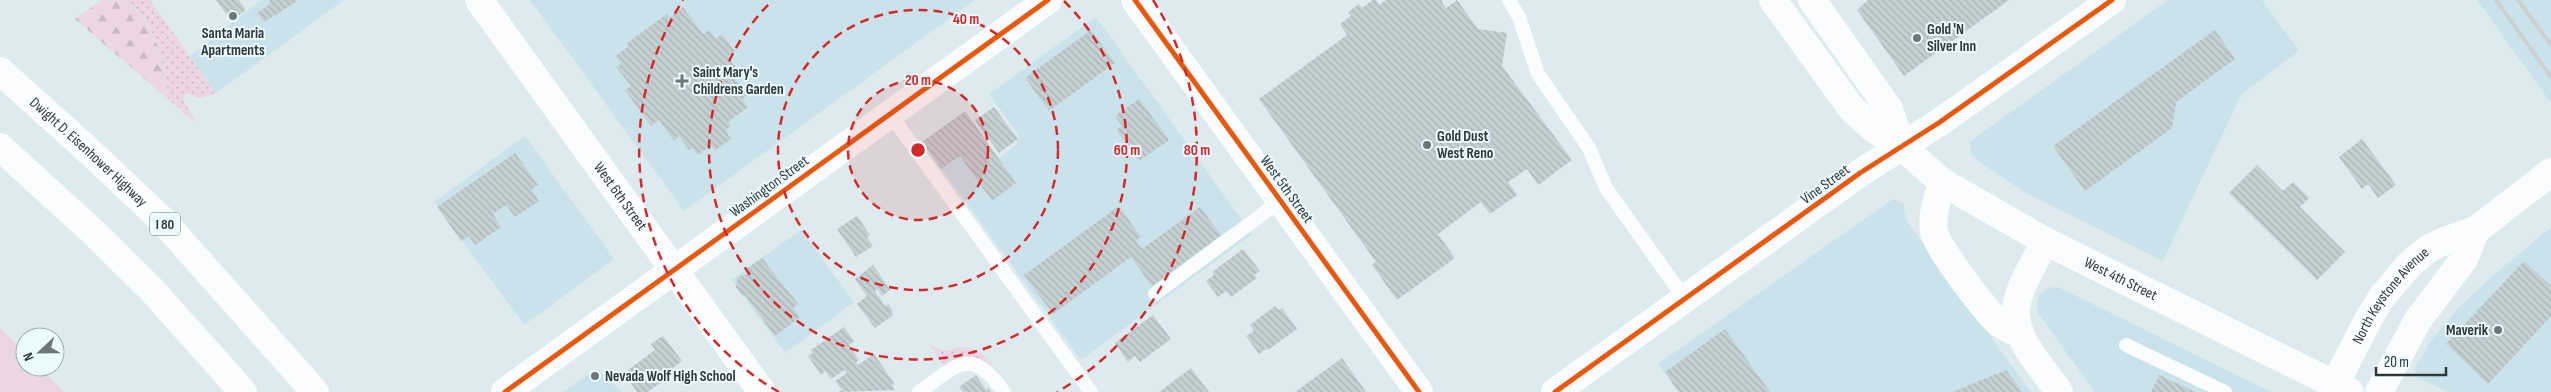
<svg xmlns="http://www.w3.org/2000/svg" width="2551" height="392" font-family="'Sofia Sans Condensed',sans-serif">
	<style>
		.built { fill: #cae3eb }
		.grass { fill: url(#grass-dots) }
		.forest { fill: url(#forest-firs) }
		.park { fill: #ecd6e5 }
		.building { fill: url(#building-back-hatch) }
		.lines { fill: none; stroke-linecap: round; stroke-linejoin: round }
		.service { stroke: #fafcfd; stroke-width: 14 }
		.minor { stroke: #fafcfd; stroke-width: 28 }
		.tertiary { stroke: #fafcfd; stroke-width: 28 }
		.secondary { stroke: #fafcfd; stroke-width: 28 }
		.motorway { stroke: #fafcfd; stroke-width: 28 }
		.rail { stroke: #ccd0d1; stroke-width: 4 }
		.cycleway-casing { stroke: #ebfaff; stroke-width: 8 }
		.cycleway { stroke: #e8590c; stroke-width: 5 }
		.ring { fill: none; stroke: #d62828; stroke-width: 2.5; stroke-dasharray: 9 6 }
		.poi-dot { fill: #6b777a; stroke: #ebfaff; stroke-width: 2 }
		.labels { text-anchor: middle; stroke-width: 4; stroke-linejoin: round; paint-order: stroke }
		.shield { fill: #ebfaff; stroke: #667276; stroke-width: 1 }
		.shield-label { font-size: 14px; font-weight: bold; fill: #2d383b }
		.poi-label { font-size: 15px; font-weight: bold; fill: #2d383b; stroke: #ebfaff; text-anchor: start }
		.street-label { font-size: 15px; fill: #2d383b; stroke: #ebfaff }
		.centre { fill: #d62828; stroke: #ebfaff; stroke-width: 2.5 }
		.ring-label { font-size: 15px; text-anchor: middle; font-weight: bold; fill: #d62828; stroke: #ebfaff; stroke-width: 4; stroke-linejoin: round; paint-order: stroke }
	</style>
	<defs>
		<pattern id="grass-dots" width="8" height="8" patternUnits="userSpaceOnUse" patternTransform="scale(1.25)"><rect width="8" height="8" fill="#ecd6e5"/><path d="M2 2h.1M6 6h.1" fill="none" stroke="#cbb8c5" stroke-width="1.8" stroke-linecap="round"/></pattern>
		<pattern id="forest-firs" width="22" height="20" patternUnits="userSpaceOnUse" patternTransform="scale(1.25)"><rect width="22" height="20" fill="#ecd6e5"/><path d="M5 1l3.5 6h-7zM16 11l3.5 6h-7z" fill="#cbb8c5"/></pattern>
		<pattern id="building-back-hatch" width="6" height="6" patternUnits="userSpaceOnUse" patternTransform="scale(1.25)"><rect width="6" height="6" fill="#c5d0d3"/><path d="M-1 5l2 2M0 0l6 6M5-1l2 2" fill="none" stroke="#aab3b6"/></pattern>
	</defs>
	<rect width="100%" height="100%" fill="#ddebef"/>
	<g class="built">
		<polygon points="261,0 344,0 216,93 190,56"/>
		<polygon points="530,0 975,0 684,211"/>
		<polygon points="2168,0 2262,0 2299,51 2241,95 2163,261 2024,192 1978,161 1972,155 1970,148 1970,143 1976,137"/>
		<polygon points="2477,0 2551,0 2551,103"/>
		<polygon points="1096,17 1252,234 1081,360 922,142 999,158 1016,145 1019,136 989,94"/>
		<polygon points="525,136 614,259 524,325 434,202"/>
		<polygon points="1893,199 1903,203 1906,220 2031,392 1678,392 1658,364"/>
		<polygon points="2551,227 2551,392 2448,392 2418,378 2414,369 2432,339 2459,307 2488,280"/>
		<polygon points="801,230 854,302 785,353 731,280"/>
		<polygon points="2053,287 2060,288 2271,392 2095,392 2038,313 2037,304 2039,295 2046,289"/>
		<polygon points="596,369 622,392 563,392"/>
	</g>
	<g class="grass">
		<path d="M120 0H150L216 93 202 98 186 94 183 99 197 124 168 99C167 71 156 26 134 7 130 4 124 3 120 0Z"/>
		<path d="M928 344 944 351 962 347 973 349 982 354 992 366C973 353 964 354 944 365Z"/>
	</g>
	<path class="forest" d="M102 0C107 0 113 0 118 0 152 8 167 69 168 99L75 19Z"/>
	<polygon class="park" points="0,328 25,353 25,367 39,367 64,392 0,392"/>
	<g class="building">
		<polygon points="216,0 239,0 246,10 231,21"/>
		<polygon points="269,0 295,0 296,2 264,22 257,13 270,4"/>
		<polygon points="1373,0 1376,0 1379,5 1386,0 1441,0 1446,8 1457,0 1478,29 1507,33 1502,66 1572,160 1538,185 1527,169 1508,182 1517,195 1490,214 1481,202 1438,234 1455,258 1397,300 1372,265 1376,262 1259,99 1347,35 1340,24 1351,16 1348,12 1359,4 1362,8"/>
		<polygon points="1868,0 2009,0 1904,76 1857,10"/>
		<polygon points="683,7 703,34 709,30 716,39 722,34 735,51 728,56 739,71 733,76 747,95 742,99 748,107 728,122 731,126 725,130 731,139 715,151 711,145 698,155 692,148 689,150 679,136 674,141 659,120 651,126 625,90 631,86 616,67 621,64 616,56 629,46 627,43 667,14 669,18"/>
		<polygon points="1091,30 1115,63 1049,111 1025,78"/>
		<polygon points="2215,30 2235,59 2176,102 2172,128 2085,191 2053,146"/>
		<polygon points="1139,99 1169,140 1139,161 1116,130 1122,126 1115,116"/>
		<polygon points="994,107 1018,139 999,153 975,120"/>
		<polygon points="965,111 1016,183 992,201 960,156 941,169 922,142"/>
		<polygon points="2362,139 2396,185 2378,198 2368,184 2362,189 2339,157"/>
		<polygon points="515,153 538,185 531,190 539,201 515,217 506,205 493,214 501,227 475,245 469,236 461,241 437,207"/>
		<polygon points="2257,165 2283,191 2293,182 2309,198 2300,207 2345,252 2317,280 2229,193"/>
		<polygon points="1119,206 1141,237 1136,241 1142,249 1200,207 1221,235 1152,286 1131,257 1053,314 1024,275"/>
		<polygon points="857,216 870,235 867,237 873,246 856,257 837,229"/>
		<polygon points="1243,249 1260,271 1254,275 1257,278 1231,297 1226,291 1218,297 1206,281 1214,275 1212,272"/>
		<polygon points="762,258 798,304 793,308 800,317 775,336 745,295 742,295 736,287 738,277 748,273 747,268"/>
		<polygon points="2524,261 2551,286 2551,316 2488,384 2446,344"/>
		<polygon points="873,265 890,290 882,296 877,289 875,291 885,306 888,304 893,311 891,313 893,315 875,328 857,304 867,296 855,279"/>
		<polygon points="1275,306 1278,310 1282,308 1297,329 1268,350 1267,348 1259,354 1246,336 1254,331 1250,325"/>
		<polygon points="1153,315 1171,339 1140,362 1135,356 1128,362 1115,343"/>
		<polygon points="844,327 854,341 849,345 859,360 856,362 858,365 874,354 894,383 892,385 895,390 839,392 842,390 835,381 847,373 845,370 831,379 825,371 821,375 808,356 813,353 811,350"/>
		<polygon points="1725,329 1770,392 1679,392 1665,372"/>
		<polygon points="663,336 682,361 670,370 673,374 648,392 637,392 624,373 655,350 651,344"/>
		<polygon points="1342,358 1366,392 1295,392"/>
		<polygon points="1191,368 1209,392 1159,392"/>
		<polygon points="2006,370 2022,392 1952,392"/>
		<polygon points="976,375 986,390 988,388 991,392 963,392 959,387"/>
		<polygon points="2159,375 2195,392 2151,392"/>
	</g>
	<g class="lines">
		<g class="service">
			<polyline points="1509,0 1519,17 1538,74 1589,148 1606,188 1685,299"/>
			<polyline points="890,114 1091,392"/>
			<polyline points="1155,294 1280,201"/>
			<polyline points="2126,345 2225,392"/>
			<path d="M919 392C958 365 970 345 1004 392"/>
		</g>
		<g class="minor">
			<path id="s1" d="M479 0 762 392"/>
			<path d="M2045 241C2036 261 2019 285 2016 308 2013 339 2043 368 2059 392"/>
		</g>
		<g class="tertiary">
			<polyline points="1135,0 1419,392"/>
			<polyline points="505,392 1048,0"/>
			<polyline points="1555,392 1860,173 1940,122 2112,0"/>
		</g>
		<g class="secondary">
			<path id="s2" d="M1773 0 1852 109 1873 128 1902 147 1942 182 2045 241 2350 392"/>
			<polyline points="1812,0 1889,109 1902,147"/>
			<path d="M1942 182C1938 198 1931 215 1934 232 1939 250 1982 306 1996 320 2003 327 2011 330 2020 333"/>
			<path id="s3" d="M2331 392 2369 318 2382 297 2409 265 2428 249 2447 240 2476 230 2551 172"/>
			<polyline points="2379,392 2418,320 2464,259 2476,230"/>
		</g>
		<g class="motorway">
			<path id="s4" d="M0 71 89 151 162 220 315 392"/>
			<polyline points="0,147 92,231 151,289 243,392"/>
		</g>
		<g class="rail">
			<polyline points="2496,0 2551,77"/>
			<polyline points="2518,0 2551,45"/>
		</g>
		<g class="cycleway-casing">
			<g id="cycleway">
				<polyline points="1135,0 1419,392"/>
				<polyline points="505,392 1048,0"/>
				<polyline points="1555,392 1860,173 1940,122 2112,0"/>
			</g>
		</g>
		<use href="#cycleway" class="cycleway"/>
	</g>
	<circle cx="918" cy="150" r="70" fill="#d62828" fill-opacity=".12"/>
	<g class="ring">
		<circle cx="918" cy="150" r="70"/>
		<circle cx="918" cy="150" r="140"/>
		<path d="M1064 1A209 209 0 1 1 772 1"/>
		<path d="M779 392A279 279 0 0 1 683 0M1153 0A279 279 0 0 1 1057 392"/>
	</g>
	<g class="poi-dot">
		<circle cx="233" cy="16" r="5"/>
		<circle cx="1917" cy="38" r="5"/>
		<path d="M679.5 73.5h5v5h5v5h-5v5h-5v-5h-5v-5h5z"/>
		<circle cx="1427" cy="145" r="5"/>
		<circle cx="2498" cy="330" r="5"/>
		<circle cx="595" cy="376" r="5"/>
	</g>
	<g class="labels">
		<rect class="shield" x="150" y="212.5" width="30" height="23" rx="4"/>
		<g class="shield-label">
			<text x="165" y="229">I 80</text>
		</g>
		<g class="poi-label">
			<text x="1927" y="34">Gold 'N<tspan x="1927" dy="17">Silver Inn</tspan></text>
			<text x="233" y="38" text-anchor="middle">Santa Maria<tspan x="233" dy="17">Apartments</tspan></text>
			<text x="693" y="77">Saint Mary's<tspan x="693" dy="17">Childrens Garden</tspan></text>
			<text x="1437" y="141">Gold Dust<tspan x="1437" dy="17">West Reno</tspan></text>
			<text x="2488" y="335" text-anchor="end">Maverik</text>
			<text x="605" y="381">Nevada Wolf High School</text>
		</g>
		<g class="street-label">
			<text dy="5" stroke="none"><textPath href="#s4" startOffset="120">Dwight D. Eisenhower Highway</textPath></text>
			<text transform="translate(1825 184) rotate(-36)" y="5">Vine Street</text>
			<text transform="translate(769 186) rotate(-36)" y="5">Washington Street</text>
			<text transform="translate(1287 189) rotate(54)" y="5">West 5th Street</text>
			<text dy="5" stroke="none"><textPath href="#s1" startOffset="242">West 6th Street</textPath></text>
			<text dy="5" stroke="none"><textPath href="#s2" startOffset="454">West 4th Street</textPath></text>
			<text dy="5" stroke="none"><textPath href="#s3" startOffset="114">North Keystone Avenue</textPath></text>
		</g>
	</g>
	<circle cx="918" cy="150" r="8" class="centre"/>
	<g class="ring-label">
		<text x="966" y="24">40 m</text>
		<text x="918" y="85">20 m</text>
		<text x="1127" y="155">60 m</text>
		<text x="1197" y="155">80 m</text>
	</g>
	<g transform="translate(40 352) rotate(248)"><circle r="24" fill="#ebfaff" stroke="#9facb1"/>
	<path d="M0-4L9 19L0 12L-9 19Z" fill="#6b777a"/>
	<text y="-8" font-size="14" font-weight="bold" text-anchor="middle" fill="#2d383b">N</text>
	</g>
	<path d="M2376 367v8h70v-8" fill="none" stroke="#2d383b" stroke-width="2.5"/>
	<text x="2384" y="367" font-size="15" fill="#2d383b" stroke="#ebfaff" stroke-width="4" paint-order="stroke">20 m</text>
</svg>
